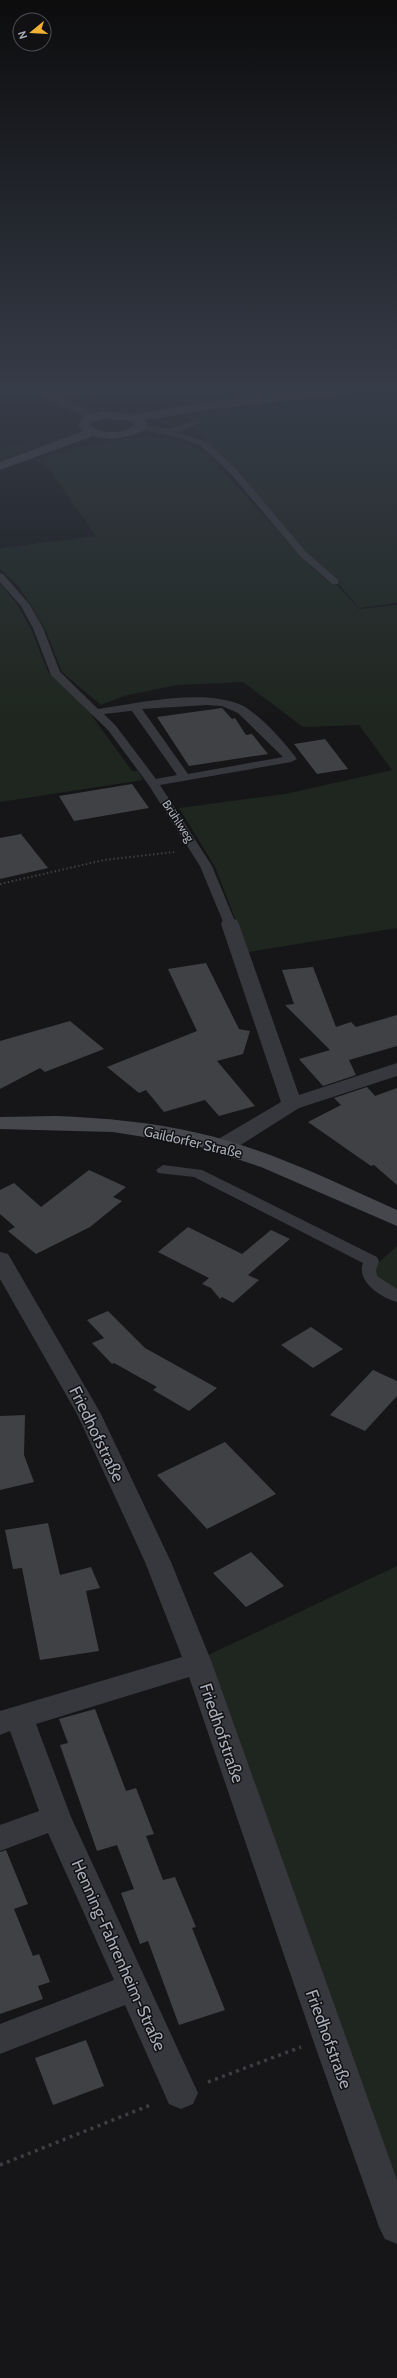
<svg xmlns="http://www.w3.org/2000/svg" width="397" height="2378" font-family="Cabin,sans-serif">
	<style>
		.green { fill: #1e261f }
		.building { fill: #404145 }
		.lines { fill: none; stroke-linecap: round; stroke-linejoin: round }
		.path-far1 { stroke: #3d3f44; stroke-width: 2; stroke-dasharray: 1.5 2.5; stroke-linecap: butt }
		.path { stroke: #3d3f44; stroke-width: 3.5; stroke-dasharray: 3 4.5; stroke-linecap: butt }
		.lane { fill: #37383d; fill-rule: evenodd }
		.street { fill: #37383d; fill-rule: evenodd }
		.secondary { fill: #45474d; fill-rule: evenodd }
		.labels { text-anchor: middle; stroke-width: 3; stroke-linejoin: round; paint-order: stroke }
		.far-street-label { font-size: 12px; fill: #a8adb8; stroke: #111113 }
		.street-label { font-size: 14px; fill: #a8adb8; stroke: #111113 }
		.near-street-label { font-size: 17px; fill: #a8adb8; stroke: #111113 }
	</style>
	<rect width="100%" height="100%" fill="#161618"/>
	<g class="green">
		<polygon points="397,388 397,603 359,608 337,582 320,573 184,415"/>
		<polygon points="135,437 172,438 206,452 312,568 330,583 336,584 359,609 397,605 397,928 248,952 215,867 179,808 285,794 392,770 359,725 303,727 243,682 176,685 124,696 101,705 62,672 46,631 31,605 17,585 0,569 0,548 96,536 49,469 35,460 65,450"/>
		<polygon points="33,440 39,442 40,446 0,461 0,448"/>
		<polygon points="0,583 17,604 31,629 48,672 95,715 92,716 132,771 138,771 143,780 0,802"/>
		<polygon points="397,1246 397,1292 378,1280 374,1272 377,1264"/>
		<polygon points="397,1566 397,2180 366,2100 206,1656"/>
	</g>
	<g class="building">
		<polygon points="222,708 232,719 235,718 246,735 252,734 268,754 189,766 157,717"/>
		<polygon points="325,739 348,769 317,774 294,744"/>
		<polygon points="132,784 149,808 74,821 59,796"/>
		<polygon points="21,834 48,868 0,879 0,838"/>
		<polygon points="206,963 239,1029 250,1031 243,1054 217,1061 255,1106 219,1116 205,1100 164,1112 146,1090 139,1093 107,1067 197,1031 168,969"/>
		<polygon points="313,967 336,1027 351,1022 356,1027 397,1015 397,1046 349,1060 356,1075 323,1086 299,1059 330,1050 285,1005 294,1004 282,970"/>
		<polygon points="70,1021 104,1049 45,1072 40,1068 0,1089 0,1041"/>
		<polygon points="367,1087 375,1096 397,1088 397,1185 374,1165 371,1166 308,1122 341,1105 334,1098"/>
		<polygon points="89,1170 126,1187 113,1197 122,1201 90,1227 36,1254 8,1231 15,1227 0,1214 0,1190 14,1183 41,1207"/>
		<polygon points="188,1227 242,1254 271,1230 290,1239 248,1275 259,1280 233,1303 222,1297 220,1299 211,1288 202,1284 209,1278 158,1252"/>
		<polygon points="108,1311 145,1348 217,1388 189,1411 153,1390 157,1387 114,1363 112,1364 92,1343 104,1338 87,1320"/>
		<polygon points="311,1327 343,1349 313,1368 281,1345"/>
		<polygon points="373,1370 397,1381 397,1396 365,1431 330,1415"/>
		<polygon points="25,1415 24,1455 34,1482 0,1490 0,1416"/>
		<polygon points="225,1442 276,1494 207,1529 157,1475"/>
		<polygon points="48,1523 60,1575 91,1567 100,1588 86,1591 99,1651 40,1660 22,1568 13,1569 5,1530"/>
		<polygon points="251,1552 284,1586 246,1607 213,1573"/>
		<polygon points="95,1709 126,1791 136,1788 154,1834 146,1836 163,1880 175,1877 196,1927 192,1928 225,2010 179,2025 148,1941 140,1944 121,1893 134,1889 117,1845 97,1851 60,1745 68,1743 59,1719"/>
		<polygon points="6,1850 28,1904 14,1909 33,1956 39,1954 50,1982 38,1986 43,1999 0,2014 0,1852"/>
		<polygon points="86,2040 104,2086 53,2105 35,2058"/>
	</g>
	<g class="lines">
		<polyline class="path-far1" points="0,884 104,860 174,852"/>
		<g class="path">
			<polyline points="208,2082 301,2047"/>
			<polyline points="0,2165 153,2104"/>
		</g>
		<g class="lane">
			<polygon points="196,420 203,422 177,433 207,442 237,470 306,552 338,580 338,584 332,584 300,556 231,474 201,446 184,439 135,428 139,425 169,429"/>
			<path d="M0 573 3 574 30 605 43 628 60 672 98 709C140 703 198 689 239 704 257 711 285 743 297 759L291 762 160 785 212 866 236 924 235 927H225L224 924 200 866 148 784 108 730 51 675 33 628 21 606 0 582ZM207 705 222 706 238 713 283 757 188 774 142 709ZM130 711H132L177 775 156 779 116 726 104 714Z"/>
			<path d="M163 1165 202 1170 377 1257 379 1261 376 1270 377 1276 397 1289V1302C381 1298 356 1281 363 1263L194 1177 158 1173 156 1170Z"/>
		</g>
		<g class="street">
			<polygon points="23,388 38,388 51,393 78,388 99,388 97,391 62,398 101,417 99,420 91,420"/>
			<polygon points="230,918 237,920 239,924 299,1095 397,1063 397,1076 299,1108 231,1151 223,1152 215,1151 212,1146 215,1141 281,1102 221,924 223,920"/>
			<polygon points="0,1252 8,1254 11,1259 101,1414 171,1562 212,1663 397,2180 397,2244 385,2239 379,2227 313,2040 189,1677 36,1724 71,1817 198,2093 193,2104 181,2109 169,2104 125,2005 0,2054 0,2024 114,1980 48,1833 0,1851 0,1825 39,1811 10,1731 0,1735 0,1711 182,1657 145,1562 77,1414 0,1279"/>
		</g>
		<g class="secondary">
			<path d="M336 388H370L364 392 213 409 145 420 147 424 143 431 131 436 110 439 93 436 0 470V462L83 431 78 425 84 416 102 411 135 414 213 401ZM103 419 126 420 135 424C126 434 100 435 90 425L92 422Z"/>
			<path d="M56 1116C104 1118 152 1122 198 1133 268 1149 332 1181 397 1210V1226L261 1167 194 1145 113 1132 0 1129V1117Z"/>
		</g>
	</g>
	<linearGradient id="sky" x2="0" y2="1"><stop stop-color="#0c0c0d"/><stop offset="0.54" stop-color="#363c48"/><stop offset="1" stop-color="#363c48" stop-opacity="0"/></linearGradient>
	<rect width="397" height="721" fill="url(#sky)"/>
	<g class="labels">
		<g class="far-street-label">
			<text transform="translate(178 821) rotate(57)" y="4">Brühlweg</text>
		</g>
		<g class="street-label">
			<text transform="translate(193 1142) rotate(13)" y="5">Gaildorfer Straße</text>
		</g>
		<g class="near-street-label">
			<text transform="translate(97 1434) rotate(64)" y="6">Friedhofstraße</text>
			<text transform="translate(222 1733) rotate(71)" y="6">Friedhofstraße</text>
			<text transform="translate(119 1955) rotate(66)" y="6">Henning-Fahrenheim-Straße</text>
			<text transform="translate(329 2039) rotate(70)" y="6">Friedhofstraße</text>
		</g>
	</g>
	<g transform="translate(32 32) rotate(252)"><circle r="19" fill="#111113" stroke="#4d4f55"/>
	<path d="M0-3L7 15L0 10L-7 15Z" fill="#f2b134"/>
	<text y="-6" font-size="11" font-weight="bold" text-anchor="middle" fill="#a8adb8">N</text>
	</g>
</svg>
